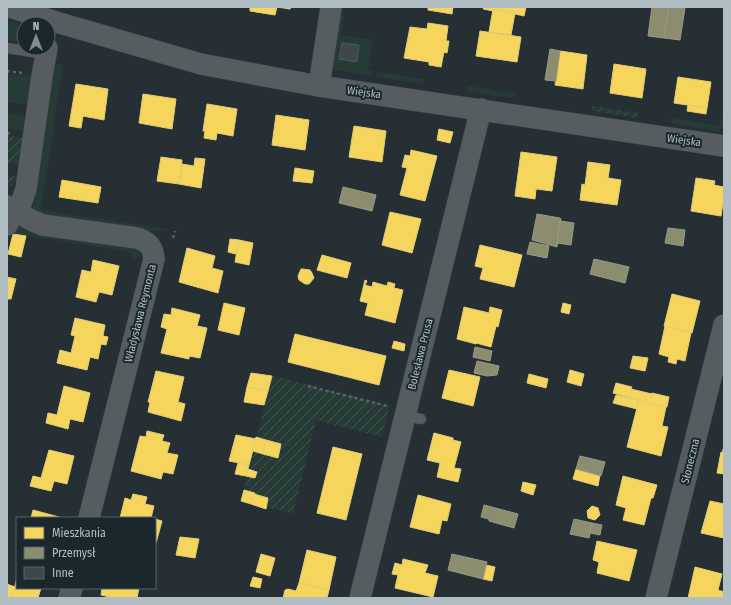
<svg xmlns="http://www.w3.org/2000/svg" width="731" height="605" font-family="'Fira Sans Condensed',sans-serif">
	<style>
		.green { fill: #263b36 }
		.garden { fill: url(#garden-furrows) }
		.homes { fill: #f6d55c; stroke: #e1ce7b }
		.industry { fill: #8c8c6e; stroke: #979b88 }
		.building { fill: #40474b; stroke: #4e575b }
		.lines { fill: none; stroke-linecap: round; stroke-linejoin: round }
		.lane-casing { stroke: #444b4e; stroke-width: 11 }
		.street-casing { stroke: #444b4e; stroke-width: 22 }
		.path { stroke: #5a6265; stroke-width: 2.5; stroke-dasharray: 3 3; stroke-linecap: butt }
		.lane { stroke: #565d61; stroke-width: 10 }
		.street { stroke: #565d61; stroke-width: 21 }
		.labels { text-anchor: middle; stroke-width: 4; stroke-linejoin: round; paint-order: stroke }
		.street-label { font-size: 11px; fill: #b0bec4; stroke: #1a272d }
	</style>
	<defs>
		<pattern id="garden-furrows" width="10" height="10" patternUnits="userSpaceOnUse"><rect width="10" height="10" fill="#263b36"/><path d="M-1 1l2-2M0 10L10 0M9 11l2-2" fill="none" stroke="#435651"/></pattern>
	</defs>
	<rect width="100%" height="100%" fill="#262f33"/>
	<g class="green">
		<polygon points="7,20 17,24 20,29 19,36 14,42 7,40"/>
		<polygon points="335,34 373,40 368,70 373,71 372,76 334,70 332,66"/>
		<path d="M54 64 63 65 41 210 171 230 151 231 40 215C35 211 32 209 33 203Z"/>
		<polygon points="377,72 424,79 423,84 376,77"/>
		<polygon points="7,73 31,76 28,102 23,104 7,102"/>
		<polygon points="467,86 469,86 516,94 512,98 466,91"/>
		<path d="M724 103C724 112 727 124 719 131L671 123V118L720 126Z"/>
		<polygon points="7,113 22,115 25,119 23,131 7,128"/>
		<polygon points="16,223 25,229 32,233 131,247 137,251 140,256 134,259 129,252 11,233"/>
	</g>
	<g class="garden">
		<polygon points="339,7 344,7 340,35 335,34"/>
		<polygon points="592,106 638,113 638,118 592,111"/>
		<polygon points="7,135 23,138 19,162 15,164 7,163"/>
		<polygon points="7,175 14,176 17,178 13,185 7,189"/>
		<polygon points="272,376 390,405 382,437 316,420 293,514 266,507 266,509 241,501"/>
	</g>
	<g class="homes">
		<polygon points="250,7 291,7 290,9 277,7 275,15 250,11"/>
		<polygon points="428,7 453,7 452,14 428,10"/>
		<polygon points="484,7 526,7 524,16 515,14 515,13 493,9 493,11 483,9"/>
		<polygon points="493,9 515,13 511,35 489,32"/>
		<polygon points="428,23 448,26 446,41 449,41 447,53 444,52 441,67 429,65 429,62 404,58 410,27 427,29"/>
		<polygon points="480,31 521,37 517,62 476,56"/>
		<polygon points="560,51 587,55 583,89 555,85"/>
		<polygon points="614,64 646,69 642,98 610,93"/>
		<polygon points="678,77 711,82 707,108 674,103"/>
		<polygon points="76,84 108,89 104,120 83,116 81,128 69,126"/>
		<polygon points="143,94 176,99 172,129 139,123"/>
		<polygon points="207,104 237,109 233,136 217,133 216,140 204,138 205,131 203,131"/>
		<polygon points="688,105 707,108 706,114 687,111"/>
		<polygon points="276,115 309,120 305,150 272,145"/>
		<polygon points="354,126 386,131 382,162 349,157"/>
		<polygon points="439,129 453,132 450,143 437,140"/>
		<polygon points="411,150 437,156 425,201 400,195 407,168 402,167 405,155 410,156"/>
		<polygon points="521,152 557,157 552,191 536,189 535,199 515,196"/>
		<polygon points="161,157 182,160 179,184 157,181"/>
		<polygon points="195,158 205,159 201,188 179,184 182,164 194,166"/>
		<polygon points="588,162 610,165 608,178 621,180 617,205 580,200 582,184 585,185"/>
		<polygon points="295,168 314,171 312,183 293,181"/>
		<polygon points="696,178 715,181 714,185 724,187 724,196 721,216 691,211"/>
		<polygon points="62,180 101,187 98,203 59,197"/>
		<polygon points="390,212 421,219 412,253 382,245"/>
		<polygon points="13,234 26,236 21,257 8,254"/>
		<polygon points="230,239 239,240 236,254 228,252"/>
		<polygon points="239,240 253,243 249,265 235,262"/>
		<polygon points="480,245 522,255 514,287 480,279 483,268 475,266"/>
		<polygon points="187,248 215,256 212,268 223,271 218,293 179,282"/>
		<polygon points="322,255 351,263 347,278 317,270"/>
		<polygon points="93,260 119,266 112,295 99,292 96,302 76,297 82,270 91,272"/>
		<polygon points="301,269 303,269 310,270 312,273 314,278 309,284 305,284 299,280 298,276"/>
		<polygon points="7,277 16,279 11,299 7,299"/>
		<polygon points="365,280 367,281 365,285 372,287 373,282 387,286 388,282 395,284 394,288 403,290 395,323 365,315 368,303 360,301"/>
		<polygon points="672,294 700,301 692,333 664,326"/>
		<polygon points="224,303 245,308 239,335 218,330"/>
		<polygon points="563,303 571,305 569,314 561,312"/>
		<polygon points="464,307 489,313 490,307 502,310 498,327 496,326 491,347 476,343 476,344 457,339"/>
		<polygon points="172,308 200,315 197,326 207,328 200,358 189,356 189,359 161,353 167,329 161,327 164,314 171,315"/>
		<polygon points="75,318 105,325 103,336 108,337 106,345 101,344 98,359 90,357 87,370 57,363 60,350 71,353 75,336 71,335"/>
		<polygon points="665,326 691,333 685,361 677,359 676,364 668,362 669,357 659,354"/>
		<polygon points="295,334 386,356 379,385 288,362"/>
		<polygon points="394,341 405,344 404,351 392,348"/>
		<polygon points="633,356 648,358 645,371 630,368"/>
		<polygon points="449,370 480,377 473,406 442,398"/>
		<polygon points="570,370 584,374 581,386 567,382"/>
		<polygon points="156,371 184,377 178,402 185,404 181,421 148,412 150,402 148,402"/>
		<polygon points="251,373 272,376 268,391 247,387"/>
		<polygon points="529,374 548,379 546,388 527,383"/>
		<polygon points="616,383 632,387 631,389 652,394 649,403 613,393"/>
		<polygon points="64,386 90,393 83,422 70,419 68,429 46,423 48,413 57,415"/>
		<polygon points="247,387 268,391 264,405 244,402"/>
		<polygon points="652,393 669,397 667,407 649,403"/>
		<polygon points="616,395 639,400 637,409 613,403"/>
		<polygon points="639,400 666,407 662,426 668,427 661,456 627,447"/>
		<polygon points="147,431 164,435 162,441 170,443 167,453 178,455 173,474 163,472 161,479 131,471 140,436 146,437"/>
		<polygon points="434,433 453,438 453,440 461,442 454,468 461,469 458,482 437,477 440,463 427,460"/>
		<polygon points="236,435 256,439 249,465 229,461"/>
		<polygon points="256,437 266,440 263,454 253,451"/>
		<polygon points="266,440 281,444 278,458 263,454"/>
		<polygon points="724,446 724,474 717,473 721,452 722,453"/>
		<polygon points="333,447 362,454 346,520 317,513"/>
		<polygon points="49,450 74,456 67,484 54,481 51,491 30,486 33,476 41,478"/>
		<polygon points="238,463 249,465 246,476 235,474"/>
		<polygon points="248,469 257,472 255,478 246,476"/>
		<polygon points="576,469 600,475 598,486 573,479"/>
		<polygon points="623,476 657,485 653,498 651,498 644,525 623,520 626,508 616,505"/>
		<polygon points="523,482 536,485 533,495 521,491"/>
		<polygon points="244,490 255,493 251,504 241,501"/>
		<polygon points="133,494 147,497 145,504 154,506 151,518 120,518 125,498 131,500"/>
		<polygon points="254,494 268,498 266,509 251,504"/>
		<polygon points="418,495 451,504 447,521 442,520 439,534 410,527"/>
		<polygon points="710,501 724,504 724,538 701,533"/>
		<polygon points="592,506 598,508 600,515 595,520 588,518 587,511"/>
		<polygon points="33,510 59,517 58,518 31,518"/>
		<polygon points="155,519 162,521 156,543 155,543"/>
		<polygon points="180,537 199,539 195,558 176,555"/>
		<polygon points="597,541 637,550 629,581 597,573 599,562 593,560"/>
		<polygon points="307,550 336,557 329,590 299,583"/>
		<polygon points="261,554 275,558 270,576 256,572"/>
		<polygon points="403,559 428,565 425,573 438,576 433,597 395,588 398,575 392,574 395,563 402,565"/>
		<polygon points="486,565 495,567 492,581 483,579"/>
		<polygon points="695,567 722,574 718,590 724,592 724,598 688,598"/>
		<polygon points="17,577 17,588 41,588 38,598 12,598"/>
		<polygon points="253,577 262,579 260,588 250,586"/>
		<polygon points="299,583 329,590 327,598 283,598 285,590 288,589 296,591"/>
		<polygon points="7,584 15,587 12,598 7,598"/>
		<polygon points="102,588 139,588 137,598 114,598 101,595"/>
	</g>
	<g class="industry">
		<polygon points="652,7 669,7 664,38 648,36"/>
		<polygon points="669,7 685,8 680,40 664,38"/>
		<polygon points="550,49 560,51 556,81 545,80"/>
		<polygon points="343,187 376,195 372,211 339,203"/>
		<polygon points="537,214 560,218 561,219 557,247 532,240"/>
		<polygon points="560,221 574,223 571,245 557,243"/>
		<polygon points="668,228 685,230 683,246 665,243"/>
		<polygon points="530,242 549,246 547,258 527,254"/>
		<polygon points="594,259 629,267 625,283 590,274"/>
		<polygon points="475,347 492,351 490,361 473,357"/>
		<polygon points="477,361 499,366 497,375 487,376 474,373"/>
		<polygon points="580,456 605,462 601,476 576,469"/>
		<polygon points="484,505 518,514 514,528 489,521 489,519 481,517"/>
		<polygon points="574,519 592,523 589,538 570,534"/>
		<polygon points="592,523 602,525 600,535 590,533"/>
		<polygon points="452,554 487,562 483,579 448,570"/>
	</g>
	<polygon class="building" points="342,43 359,45 357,62 339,59"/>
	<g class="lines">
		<g class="lane-casing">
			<g id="lane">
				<polyline points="7,48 45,54"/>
				<polyline points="405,416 421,419"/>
			</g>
		</g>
		<g class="street-casing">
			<g id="street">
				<polyline points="10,7 56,22 201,64 270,77 319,86 724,146"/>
				<polyline points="319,86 331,7"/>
				<path d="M7 206 31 220 43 225 137 238C149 242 153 247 154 259L89 518"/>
				<polyline points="7,225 10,219 21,203 26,189 42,76 47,48"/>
				<polyline points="69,598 72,588"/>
				<polyline points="360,598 481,109"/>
				<polyline points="656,598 724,325"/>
			</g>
		</g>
		<g class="path">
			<polyline points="7,71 22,73"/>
			<polyline points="7,133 13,134"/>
			<polyline points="173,238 175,231"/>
			<polyline points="308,386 387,406"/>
		</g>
		<use href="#lane" class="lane"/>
		<use href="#street" class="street"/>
	</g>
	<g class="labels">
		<g class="street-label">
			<text transform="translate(364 92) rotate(8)" y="4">Wiejska</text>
			<text transform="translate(684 140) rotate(8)" y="4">Wiejska</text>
			<text transform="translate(140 313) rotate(-76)" y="4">Władysława Reymonta</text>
			<text transform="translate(420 354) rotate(-76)" y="4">Bolesława Prusa</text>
			<text transform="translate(690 461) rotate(-76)" y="4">Słoneczna</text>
		</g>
	</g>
	<rect width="731" height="605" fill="none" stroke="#b0bec4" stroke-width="16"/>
	<rect x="16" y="517" width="140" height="72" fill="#1a272d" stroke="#566369"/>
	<rect x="24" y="527" width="20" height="12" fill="#f6d55c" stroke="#566369"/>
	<text x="52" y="537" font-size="12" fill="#b0bec4">Mieszkania</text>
	<rect x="24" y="547" width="20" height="12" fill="#8c8c6e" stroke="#566369"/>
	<text x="52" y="557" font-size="12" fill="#b0bec4">Przemysł</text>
	<rect x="24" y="567" width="20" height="12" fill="#40474b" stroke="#566369"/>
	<text x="52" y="577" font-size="12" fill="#b0bec4">Inne</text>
	<g transform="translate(36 36)"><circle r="19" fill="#1a272d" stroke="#566369"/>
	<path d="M0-3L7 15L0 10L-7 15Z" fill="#808c91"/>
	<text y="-6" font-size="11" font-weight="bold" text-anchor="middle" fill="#b0bec4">N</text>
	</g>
</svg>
